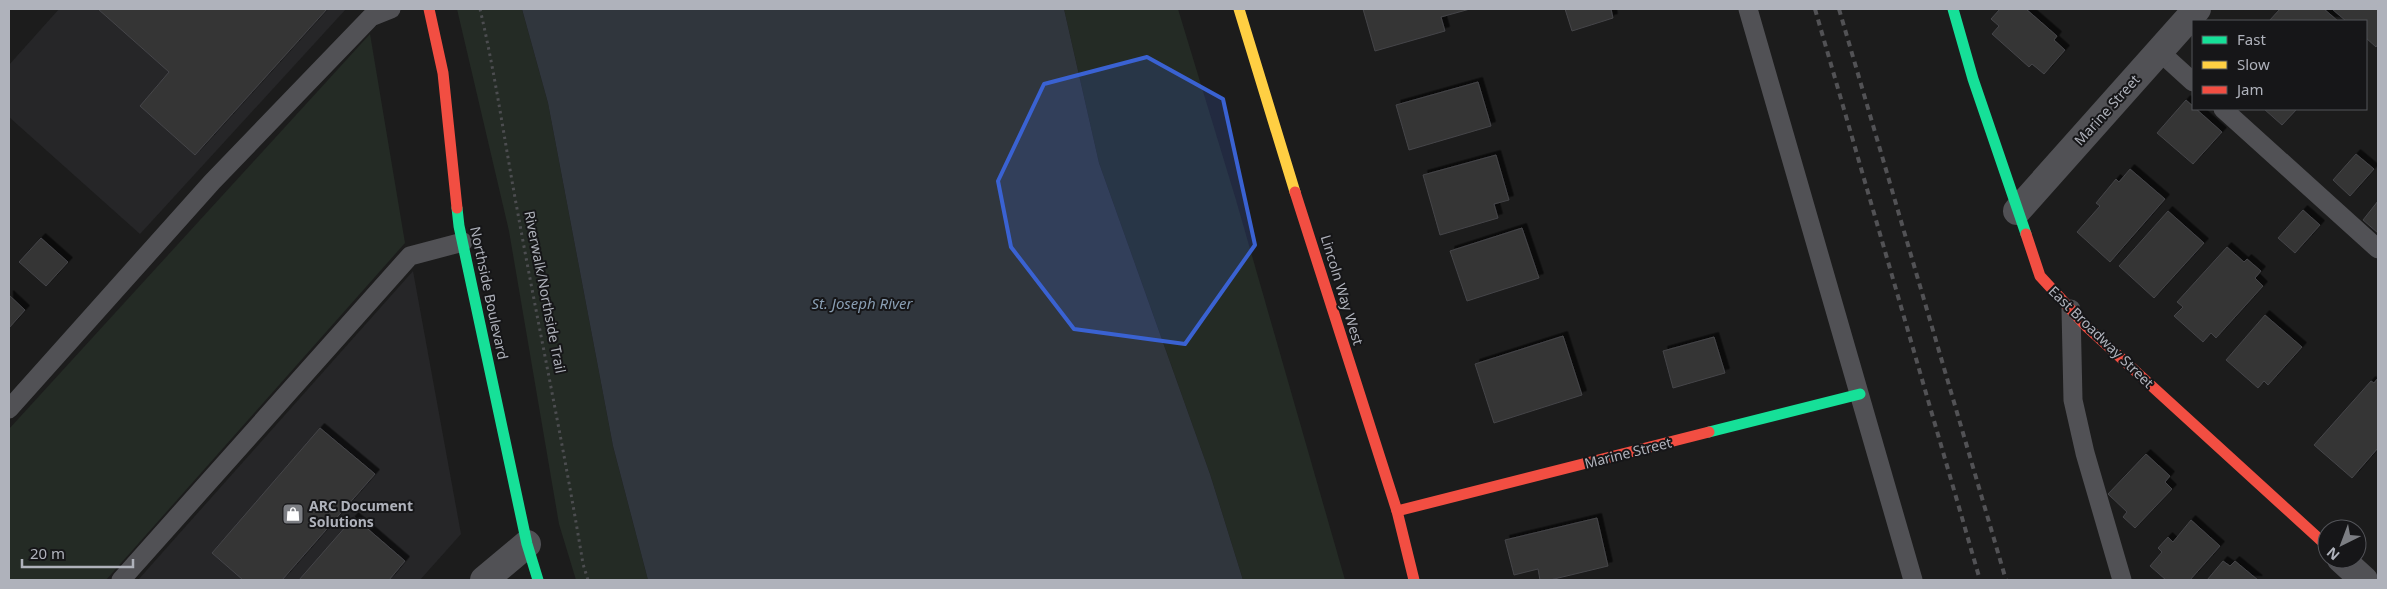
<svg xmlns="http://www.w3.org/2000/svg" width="2387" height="589" font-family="'Noto Sans',sans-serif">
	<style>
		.built { fill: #262628 }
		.green { fill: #242b25 }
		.water { fill: #30363d }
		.building { fill: #353536; stroke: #454548; filter: url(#shadow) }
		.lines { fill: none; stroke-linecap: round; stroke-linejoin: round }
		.path { stroke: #4c4d50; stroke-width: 3; stroke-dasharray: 2.5 4; stroke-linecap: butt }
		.lane { stroke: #515155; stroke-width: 19 }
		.street { stroke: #515155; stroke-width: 28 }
		.fast { stroke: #16e098; stroke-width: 11 }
		.slow { stroke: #ffcf43; stroke-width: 11 }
		.jam { stroke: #f24e42; stroke-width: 11 }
		.rail { stroke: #525255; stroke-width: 4; stroke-dasharray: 6 5; stroke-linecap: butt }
		.marked { fill: #3a62d2; fill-opacity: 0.2; stroke: #3a62d2; stroke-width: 4; stroke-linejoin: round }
		.labels { text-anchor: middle; stroke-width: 4; stroke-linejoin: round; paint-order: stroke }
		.street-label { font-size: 14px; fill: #afb2bb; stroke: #161618 }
		.poi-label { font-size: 14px; font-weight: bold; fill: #afb2bb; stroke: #161618; text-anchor: start }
		.water-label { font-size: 15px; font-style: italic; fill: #899eb3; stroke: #161618 }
	</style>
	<defs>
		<filter id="shadow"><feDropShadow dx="4.5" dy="-4.5" stdDeviation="0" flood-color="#0009"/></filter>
	</defs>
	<rect width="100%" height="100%" fill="#1c1c1c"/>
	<g class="built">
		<polygon points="59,9 346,9 140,234 9,117 9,65"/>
		<polygon points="413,271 461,534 420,580 138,580"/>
	</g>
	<g class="green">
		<polygon points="457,9 522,9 548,103 613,446 648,580 576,580 559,524 509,231"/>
		<polygon points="1064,9 1178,9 1236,200 1345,580 1243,580 1210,474 1099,163"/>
		<polygon points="370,34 405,243 106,580 9,580 9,429"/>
	</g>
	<polygon class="water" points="522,9 1064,9 1099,163 1210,474 1243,580 648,580 613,446 548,103"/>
	<g class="building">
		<polygon points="98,9 327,9 195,155 140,106 169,72"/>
		<polygon points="1363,9 1470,9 1441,17 1445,31 1375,51"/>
		<polygon points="1565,9 1611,9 1613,18 1572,31"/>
		<polygon points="2000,9 2026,9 2057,36 2054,40 2065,50 2044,74 2032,64 2029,67 1992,34 1999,26 1991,19"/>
		<polygon points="2280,9 2324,9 2338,21 2269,21"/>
		<polygon points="2332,9 2378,9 2378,44 2376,47 2366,38 2366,21 2346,21"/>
		<polygon points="1478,82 1491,126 1409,150 1396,105"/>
		<polygon points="2186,100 2222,132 2193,164 2157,133"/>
		<polygon points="2264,109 2297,109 2282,125"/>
		<polygon points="2356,154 2374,169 2350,196 2333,180"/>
		<polygon points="1496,155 1509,200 1494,204 1498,218 1440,235 1423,175"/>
		<polygon points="2130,169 2165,199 2110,262 2077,232 2100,206 2096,203 2116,179 2119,182"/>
		<polygon points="2378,201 2378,233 2363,220"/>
		<polygon points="2303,210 2320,225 2295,253 2278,238"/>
		<polygon points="2168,211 2204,243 2154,298 2119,266"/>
		<polygon points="1522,228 1539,278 1467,301 1450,251"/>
		<polygon points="41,238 68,262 46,286 19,262"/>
		<polygon points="2227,247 2244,262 2247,259 2261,271 2255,278 2263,286 2216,338 2211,333 2203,342 2174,316 2183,307 2177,302"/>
		<polygon points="9,295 25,310 9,328"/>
		<polygon points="2265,315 2302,347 2268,385 2264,381 2258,388 2226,360"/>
		<polygon points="1563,336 1582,395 1494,423 1475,364"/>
		<polygon points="1714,337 1725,373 1673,388 1663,351"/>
		<polygon points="2378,378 2378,448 2352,478 2314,445 2371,381 2374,383"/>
		<polygon points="320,428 375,474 282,580 243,580 212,553"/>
		<polygon points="2146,454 2170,476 2165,482 2172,489 2135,528 2123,517 2127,512 2108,494"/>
		<polygon points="354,517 405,561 389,580 299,580"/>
		<polygon points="1597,518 1608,566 1550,580 1540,580 1538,569 1514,575 1505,540"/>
		<polygon points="2191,520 2220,546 2190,580 2166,580 2150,566 2162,552 2158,548 2168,537 2173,542"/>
		<polygon points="2223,561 2230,566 2235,561 2258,580 2207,580"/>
	</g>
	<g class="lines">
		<path class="path" d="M480 9C496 77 505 145 518 214 539 330 564 447 583 564L588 580"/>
		<g class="lane">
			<polyline points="1748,9 1913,580"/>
			<polyline points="2160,52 2193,82"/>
			<polyline points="2223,109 2378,249"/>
			<polyline points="2071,309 2073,400 2085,453 2122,580"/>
			<polyline points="9,409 212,182 371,17 391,9"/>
			<polyline points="121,580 410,256 463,242"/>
		</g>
		<g class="street">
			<polyline points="2017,211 2197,9"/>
			<polyline points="2341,559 2364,580"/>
			<polyline points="484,580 527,544"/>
		</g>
		<g class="fast">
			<polyline points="1953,9 1973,79 2026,234"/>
			<polyline points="457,208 459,226 527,544 538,580"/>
			<polyline points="1709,432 1860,394"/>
		</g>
		<polyline class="slow" points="1239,9 1295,192"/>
		<g class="jam">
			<polyline points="429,9 443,73 457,208"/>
			<polyline points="1295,192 1397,511 1414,580"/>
			<polyline points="2026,234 2040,276 2087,327 2327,546"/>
			<polyline points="1397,511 1709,432"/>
		</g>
		<g class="rail">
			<polyline points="1815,9 1980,580"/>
			<polyline points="1839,9 2006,580"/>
		</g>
	</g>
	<path class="marked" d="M1147 57 1223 99 1255 245 1185 344 1074 329 1011 247 998 181 1044 84Z"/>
	<defs>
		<g id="shop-square" transform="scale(1.125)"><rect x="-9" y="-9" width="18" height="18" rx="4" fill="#7c7e83" stroke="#161618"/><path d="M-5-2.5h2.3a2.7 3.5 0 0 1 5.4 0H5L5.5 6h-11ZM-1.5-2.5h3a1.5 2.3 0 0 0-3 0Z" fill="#fff"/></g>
	</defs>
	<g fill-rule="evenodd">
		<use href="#shop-square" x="293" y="514"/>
	</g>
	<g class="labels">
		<g class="street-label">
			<text transform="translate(2107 110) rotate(-48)" y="5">Marine Street</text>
			<text transform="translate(1342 290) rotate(73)" y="5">Lincoln Way West</text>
			<text transform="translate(545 292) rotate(79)" y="5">Riverwalk/Northside Trail</text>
			<text transform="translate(489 293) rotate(78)" y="5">Northside Boulevard</text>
			<text transform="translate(2101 337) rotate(44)" y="5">East Broadway Street</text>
			<text transform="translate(1628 453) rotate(-14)" y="5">Marine Street</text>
		</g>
		<g class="poi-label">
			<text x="309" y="511">ARC Document<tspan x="309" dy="16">Solutions</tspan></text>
		</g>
		<g class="water-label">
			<text x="862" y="309">St. Joseph River</text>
		</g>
	</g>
	<rect width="2387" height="589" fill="none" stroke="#afb2bb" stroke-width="20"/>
	<rect x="2192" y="20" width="175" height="90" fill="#161618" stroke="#535459"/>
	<rect x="2202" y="36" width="25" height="8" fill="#16e098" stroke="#535459"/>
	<text x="2237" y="45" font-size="15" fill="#afb2bb">Fast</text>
	<rect x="2202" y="61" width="25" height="8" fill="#ffcf43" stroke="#535459"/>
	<text x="2237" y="70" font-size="15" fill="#afb2bb">Slow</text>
	<rect x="2202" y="86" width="25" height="8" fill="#f24e42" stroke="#535459"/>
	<text x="2237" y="95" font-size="15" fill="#afb2bb">Jam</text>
	<g transform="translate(2342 544) rotate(222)"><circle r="24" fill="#161618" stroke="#535459"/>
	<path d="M0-4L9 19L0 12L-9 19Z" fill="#7c7e83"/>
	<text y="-8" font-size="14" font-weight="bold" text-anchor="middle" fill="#afb2bb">N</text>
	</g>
	<path d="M22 559v8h111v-8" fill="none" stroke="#afb2bb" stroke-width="2.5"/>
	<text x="30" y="559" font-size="15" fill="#afb2bb" stroke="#161618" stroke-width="4" paint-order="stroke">20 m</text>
</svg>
